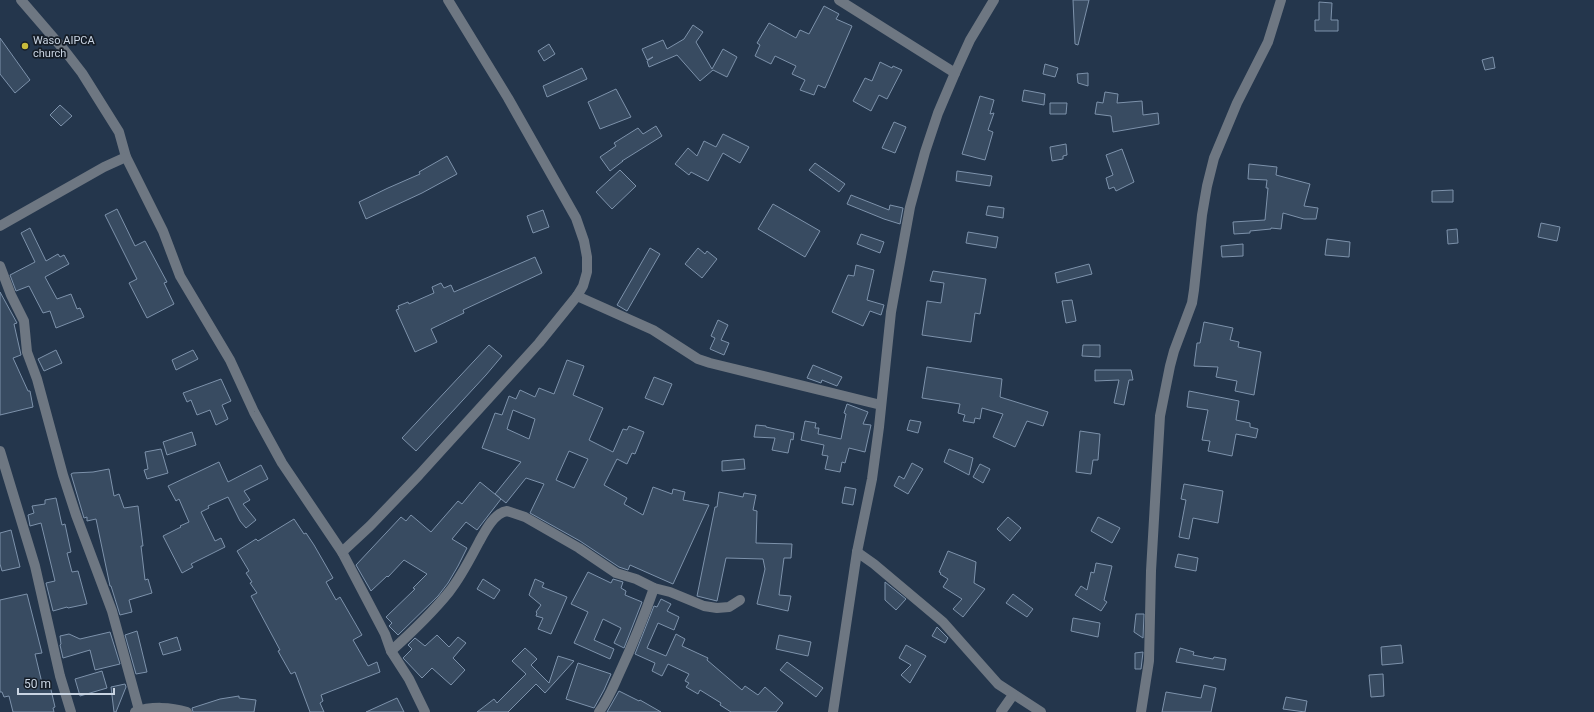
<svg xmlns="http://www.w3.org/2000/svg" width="1594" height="712" font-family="Roboto,sans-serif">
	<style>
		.building { fill: #384b61; stroke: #7d92ab; fill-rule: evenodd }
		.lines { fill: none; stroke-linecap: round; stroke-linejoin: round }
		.minor { stroke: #6e7782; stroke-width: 10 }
		.poi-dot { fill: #c8bb3b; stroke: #151d27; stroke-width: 1.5 }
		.labels { text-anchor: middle; stroke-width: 3.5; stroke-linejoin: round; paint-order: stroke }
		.poi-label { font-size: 11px; fill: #c9d4e2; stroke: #151d27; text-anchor: start }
	</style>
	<rect width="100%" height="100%" fill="#24364c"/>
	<g class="building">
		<polygon points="1073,0 1089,0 1078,45 1075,44"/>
		<polygon points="1319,2 1332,3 1331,20 1338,20 1338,31 1315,31 1315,20 1319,20"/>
		<polygon points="824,6 839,14 836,19 852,26 825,88 818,85 814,95 800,90 805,80 792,74 796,66 775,56 771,64 755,56 760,45 757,43 769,23 796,38 800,30 809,34"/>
		<polygon points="693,25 703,32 696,42 712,69 723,49 737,57 727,77 713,70 700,81 677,55 649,67 647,61 653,57 647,60 642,49 663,40 667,49 684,39"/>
		<polygon points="0,38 30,80 15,93 0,74"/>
		<polygon points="549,44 555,54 544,61 538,51"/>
		<polygon points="1493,57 1495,68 1485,70 1482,60"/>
		<polygon points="880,62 892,68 893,66 902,70 887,99 879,95 871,111 853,101 865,78 872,81"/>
		<polygon points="1045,64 1058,68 1055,77 1043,74"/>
		<polygon points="582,68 587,79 547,97 543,86"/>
		<polygon points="1088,73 1088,86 1078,83 1077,74"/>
		<polygon points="616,89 631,117 600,129 588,102"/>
		<polygon points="1024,90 1045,94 1044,105 1022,101"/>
		<polygon points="1105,92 1118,94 1117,103 1142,101 1143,115 1158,113 1159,124 1113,132 1111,116 1095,114 1097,102 1103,103"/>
		<polygon points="980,96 994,100 990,114 994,113 988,130 993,132 985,160 962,154"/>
		<polygon points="1050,103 1067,103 1066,114 1050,114"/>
		<polygon points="60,105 72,116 61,126 50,115"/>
		<polygon points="894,122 906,127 895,153 882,148"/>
		<polygon points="656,126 662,136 622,161 623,161 610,171 600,157 616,146 614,143 638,128 643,134"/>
		<polygon points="723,134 749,147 740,163 723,153 708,181 691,172 689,175 675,164 688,148 697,156 704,141 716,147"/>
		<polygon points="1066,144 1067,155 1063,156 1063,159 1052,161 1050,147"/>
		<polygon points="1122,149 1134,182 1116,191 1114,187 1109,189 1106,178 1113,175 1106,155"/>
		<polygon points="447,156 457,174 422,193 366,219 359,202 388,188 420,174 419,172"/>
		<polygon points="815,163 845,184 839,192 809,170"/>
		<polygon points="1249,164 1277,167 1276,175 1310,184 1304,206 1318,208 1316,219 1304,219 1283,213 1281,229 1271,228 1271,229 1250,231 1250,233 1234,234 1233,222 1265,220 1268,188 1266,188 1267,180 1248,179"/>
		<polygon points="620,170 636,186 612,209 596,192"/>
		<polygon points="957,171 992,176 990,186 956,181"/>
		<polygon points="1453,190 1453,202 1432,202 1432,191"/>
		<polygon points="851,195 889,210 890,205 903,208 900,224 884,219 847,204"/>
		<polygon points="773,204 820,231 805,257 758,229"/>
		<polygon points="988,206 1004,208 1003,218 986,215"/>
		<polygon points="117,209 135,246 145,241 167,282 164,283 174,304 147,318 129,283 137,279 105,215"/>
		<polygon points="543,210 549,227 533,233 527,216"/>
		<polygon points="1541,223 1560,227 1557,241 1538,237"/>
		<polygon points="30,228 46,261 58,254 60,257 64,255 69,264 45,277 57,299 71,294 77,309 80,308 84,317 56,328 50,311 43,313 29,286 16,291 10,275 35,262 21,233"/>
		<polygon points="1457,229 1458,243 1448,244 1447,230"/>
		<polygon points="968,232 998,237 996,248 966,243"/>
		<polygon points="861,234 884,242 880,253 857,244"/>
		<polygon points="1327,239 1350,242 1349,257 1325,255"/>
		<polygon points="1243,244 1243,256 1222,257 1221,246"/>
		<polygon points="650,248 660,254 627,311 617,305"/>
		<polygon points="698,248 705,254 707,251 717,259 702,278 685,264"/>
		<polygon points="535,257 542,273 463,310 464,313 431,329 437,342 415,352 396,310 399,309 398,306 408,302 409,304 434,293 432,287 441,283 444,288 451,285 454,292"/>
		<polygon points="1089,264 1092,274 1057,283 1055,273"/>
		<polygon points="856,265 874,270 867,300 884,305 881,315 870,311 863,326 832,312 848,275 854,276"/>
		<polygon points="933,271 986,279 980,314 975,313 971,342 922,335 927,301 941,303 944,283 930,281"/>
		<polygon points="0,292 17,323 14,324 21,355 13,358 28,391 30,391 33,407 0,415"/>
		<polygon points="1072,300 1076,321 1066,323 1062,301"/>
		<polygon points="718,320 728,325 721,340 729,343 724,355 710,349 715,338 711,336"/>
		<polygon points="1204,322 1233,328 1230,340 1239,342 1238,347 1261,352 1254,395 1235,391 1237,381 1216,377 1218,367 1194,366 1197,343 1200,343"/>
		<polygon points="489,345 502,356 486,375 416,451 402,438"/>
		<polygon points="1083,345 1100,345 1100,357 1082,356"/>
		<polygon points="56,350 62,363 44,371 38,359"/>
		<polygon points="193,350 198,359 176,370 172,360"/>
		<path d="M567 360 584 366 573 395 603 408 589 440 613 452 623 429 627 430 629 426 644 432 635 454 632 453 627 464 617 459 604 485 627 498 624 504 643 515 653 487 672 494 673 489 685 492 683 500 709 505 673 584 630 565 628 570 619 567 580 541 530 513 544 484 526 478 506 503 495 494 521 462 482 448 495 413 502 415 509 396 516 399 520 390 535 397 539 388 554 394ZM513 410 535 419 529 439 507 429ZM569 451 588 459 574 488 556 480Z"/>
		<polygon points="813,365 842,377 837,386 822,380 821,383 807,378"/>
		<polygon points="927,367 1002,379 1000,397 1048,412 1043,426 1027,421 1015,447 993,437 1003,414 982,408 980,419 975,418 974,423 963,421 965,415 958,413 960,404 922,398"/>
		<polygon points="1095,370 1131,370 1133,380 1129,380 1124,405 1114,403 1119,380 1095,381"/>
		<polygon points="654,377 672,384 663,405 645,398"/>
		<polygon points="221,379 231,401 222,405 228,419 216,425 210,410 197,415 191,400 187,402 183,393"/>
		<polygon points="1189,391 1239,401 1236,420 1250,423 1250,427 1258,429 1256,438 1236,434 1232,456 1208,451 1210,441 1202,440 1208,410 1187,407"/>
		<polygon points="847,404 868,412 863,424 871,425 865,452 849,448 845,463 842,462 840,472 825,469 828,456 822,455 824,445 801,440 805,421 816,423 815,428 819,428 818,434 841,439 846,414 844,413"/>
		<polygon points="910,420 921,422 918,433 907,430"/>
		<polygon points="756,425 766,426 766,427 794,433 793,440 791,439 788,453 772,450 775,438 754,437"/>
		<polygon points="1080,431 1100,434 1098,460 1093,460 1091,474 1076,472"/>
		<polygon points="192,432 196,445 167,455 163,442"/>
		<polygon points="161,449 168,473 147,479 144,470 148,469 145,452"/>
		<polygon points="949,449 973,458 969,475 944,462"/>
		<polygon points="744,459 745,469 722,471 722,461"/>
		<polygon points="219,462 228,482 261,465 268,479 244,491 250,500 243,504 256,520 246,528 240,521 228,497 208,506 209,508 201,512 215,541 221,538 225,547 191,564 193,567 182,573 163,536 181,527 180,526 189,522 179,499 176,501 168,486"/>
		<polygon points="912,463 923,469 908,494 894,486 899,476 904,479"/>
		<polygon points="980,464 990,469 983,483 973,477"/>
		<polygon points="109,469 114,496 119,494 124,508 138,506 143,546 141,546 145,580 148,579 152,593 129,600 132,612 120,615 111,586 110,586 96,519 87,521 87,517 84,518 71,474 73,473 93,472"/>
		<polygon points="480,482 501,499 477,530 466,522 452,539 467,548 458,566 448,583 438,596 398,635 389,626 392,623 386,617 415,589 413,588 427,574 404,560 388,577 387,576 371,591 356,565 401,517 406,521 411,515 431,532 458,501 462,504"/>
		<polygon points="1184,484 1223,491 1218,523 1193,518 1189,539 1179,537 1186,500 1181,499"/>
		<polygon points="845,487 856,489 853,505 842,503"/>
		<polygon points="719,492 743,497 744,493 756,495 753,510 757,511 756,543 792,544 791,558 784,558 779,595 791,596 788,611 757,604 765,569 763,559 726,558 717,601 697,596 715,507 717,507"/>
		<polygon points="56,498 62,525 65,524 71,552 67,553 72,572 78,571 87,604 68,608 67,607 53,611 46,583 55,581 41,523 30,526 28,515 34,513 32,506 45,504 45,500"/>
		<polygon points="1008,517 1021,528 1010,541 997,529"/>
		<polygon points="1098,517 1120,528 1112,543 1091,531"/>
		<polygon points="294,519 304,534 306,533 314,545 333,578 326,582 336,600 340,597 362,635 353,640 368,666 377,662 380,672 321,695 323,701 320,703 324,712 310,712 295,672 291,674 278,651 280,650 251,596 257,593 250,583 252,582 246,573 249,571 237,551 256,539 258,541"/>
		<polygon points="11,530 20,567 2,571 0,564 0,533"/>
		<polygon points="948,551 976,562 974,583 985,589 963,617 953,609 962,599 943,587 948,579 940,574 941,573 939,572"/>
		<polygon points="1178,554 1198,558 1196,571 1175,567"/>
		<polygon points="1096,563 1112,566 1104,600 1107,602 1101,611 1075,595 1081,586 1087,590 1091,572 1094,573"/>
		<polygon points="588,572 611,583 613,579 623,582 621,588 626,591 625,595 642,602 624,648 614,643 621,628 603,619 594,640 614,649 610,659 574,643 588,612 571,604"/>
		<polygon points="483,579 500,590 494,599 477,589"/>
		<polygon points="535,579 544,583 542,587 567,597 551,634 538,629 543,618 536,616 537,613 536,612 541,605 529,595"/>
		<polygon points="885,582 906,599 896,610 885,600"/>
		<polygon points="27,594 42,653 35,654 42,683 49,681 55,707 53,708 54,712 13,712 9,696 4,697 2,692 0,692 0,600"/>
		<polygon points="1013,594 1033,609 1027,617 1006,603"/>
		<polygon points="661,599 671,604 667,611 679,617 674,630 658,623 647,648 666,656 676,634 685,639 682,646 708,658 707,660 742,690 745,686 758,695 765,687 783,703 776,712 731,712 720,705 721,703 700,690 698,694 686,687 689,683 685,681 689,674 668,664 662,676 652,671 655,663 635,654 654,606 657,607"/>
		<polygon points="1136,614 1144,614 1143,638 1134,632"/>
		<polygon points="1073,618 1100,623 1098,637 1071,631"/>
		<polygon points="937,627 948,638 945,643 932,636"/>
		<polygon points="137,631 147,672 136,674 125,635"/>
		<polygon points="110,632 120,664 95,670 90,650 63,658 60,645 61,644 60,636 69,634 80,639"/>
		<polygon points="437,635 449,647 458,637 466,643 453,658 465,670 451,685 432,668 422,678 403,658 412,649 408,645 415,638 425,646"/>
		<polygon points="779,635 811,642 808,656 776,649"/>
		<polygon points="177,637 181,650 163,655 159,643"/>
		<polygon points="906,645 926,656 910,683 901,675 911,665 899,658"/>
		<polygon points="1401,645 1403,663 1382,665 1381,647"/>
		<polygon points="525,648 537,659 531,665 549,683 558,656 574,661 545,693 536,684 508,712 477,712 494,699 497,703 526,674 512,661"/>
		<polygon points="1180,648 1194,652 1193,655 1213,659 1214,657 1226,659 1224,670 1176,662"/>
		<polygon points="1143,652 1141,669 1135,669 1135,653"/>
		<polygon points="787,662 823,688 816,697 780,670"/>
		<polygon points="578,663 611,674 604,690 594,708 566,699"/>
		<polygon points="102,671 107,688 80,696 75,679"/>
		<polygon points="1383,674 1384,696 1371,697 1369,675"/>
		<polygon points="125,684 126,687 116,712 114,712 111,687"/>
		<polygon points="1204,685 1216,688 1211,712 1162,712 1166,692 1201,698"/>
		<polygon points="619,691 639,701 640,700 661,712 607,712"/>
		<polygon points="239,696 239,698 256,700 254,712 193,712 192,708 220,699"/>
		<polygon points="1286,697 1307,701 1305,712 1283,709"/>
		<polygon points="397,698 404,712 366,712"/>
	</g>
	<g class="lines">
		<g class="minor">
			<polyline points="21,0 65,51 82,73 119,132 126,157 163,231 180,276 230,360 254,412 282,463 342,552 385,634 391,651 409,679 425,712"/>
			<polyline points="839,0 955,73"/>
			<polyline points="0,226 104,167 126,157"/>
			<polyline points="0,266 11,295 24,321 27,352 37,379 63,475 76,515 112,611 139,710"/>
			<polyline points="577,296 653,330 698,359 710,363 881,405"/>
			<polyline points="0,451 35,566 60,676 71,712"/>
			<polyline points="342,552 370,526 419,475 539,343 577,296 583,286 587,272 587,257 584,241 576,218 508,98 448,0"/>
			<polyline points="857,552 874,564 943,622 998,684 1041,712"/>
			<path d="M391 651C411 633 432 613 449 592 461 577 470 559 479 542 485 531 494 513 507 511L525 517 579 548 616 573 636 579 654 588 670 592 704 606 717 608 729 607 740 600"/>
			<path d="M135 712C151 706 171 707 187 712"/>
			<path d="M599 712C608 700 613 687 619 674 632 646 644 617 654 588"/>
			<polyline points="833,712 857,552 872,479 879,427 891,312 910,207 925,152 938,113 955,73 970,40 994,0"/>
			<polyline points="1001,712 1013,695"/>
			<polyline points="1141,712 1149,661 1151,571 1160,416 1170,366 1174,351 1192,303 1194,290 1202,215 1207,186 1214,158 1237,103 1268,42 1281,0"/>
		</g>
	</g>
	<circle class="poi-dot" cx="25" cy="46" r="4"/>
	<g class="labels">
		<g class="poi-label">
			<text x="33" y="44">Waso AIPCA<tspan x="33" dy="13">church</tspan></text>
		</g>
	</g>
	<path d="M18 688v6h96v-6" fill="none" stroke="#c9d4e2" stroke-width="2"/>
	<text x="24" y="688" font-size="12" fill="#c9d4e2" stroke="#151d27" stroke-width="3" paint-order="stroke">50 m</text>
</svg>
